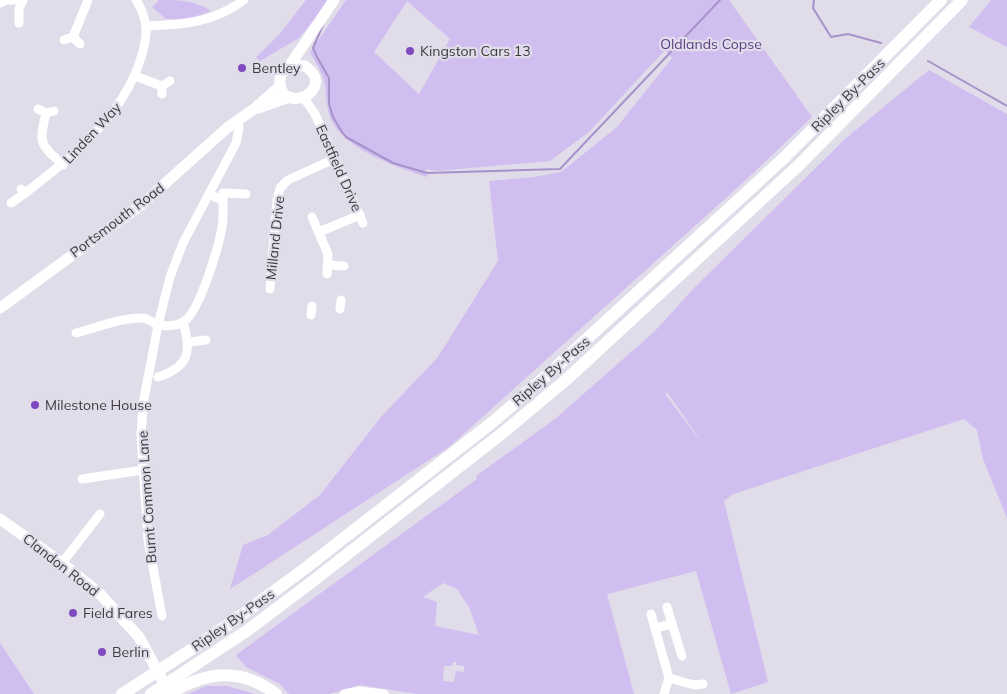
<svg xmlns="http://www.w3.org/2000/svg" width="1007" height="694" font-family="Mulish,sans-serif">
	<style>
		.green { fill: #d0bef0; fill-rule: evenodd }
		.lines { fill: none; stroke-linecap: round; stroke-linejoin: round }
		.stream { stroke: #a792ca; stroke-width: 2 }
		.minor { stroke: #fff; stroke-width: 9 }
		.major { stroke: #fff; stroke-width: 11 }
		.highway { stroke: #fff; stroke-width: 12 }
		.poi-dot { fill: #7f4ac1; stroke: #e0dce9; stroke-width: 2 }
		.labels { text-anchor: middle; stroke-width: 4.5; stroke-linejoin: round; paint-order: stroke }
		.park-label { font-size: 14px; fill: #5c3f84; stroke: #e0dce9 }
		.poi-label { font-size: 14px; fill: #3d3b40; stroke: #e0dce9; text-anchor: start }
		.street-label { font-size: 14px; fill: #3d3b40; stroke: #e0dce9 }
	</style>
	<rect width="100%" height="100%" fill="#e0dce9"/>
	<g class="green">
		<path d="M159 0C179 0 195 0 211 11L188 19H166L152 7Z"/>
		<polygon points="306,0 329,0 317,16 299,38 260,61 256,57 279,35"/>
		<path d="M346 0H729L812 117 747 179 449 447 230 589 243 545 268 535 320 495 381 417 438 357 498 261 489 181 534 177 561 172 617 127 672 58 665 50 589 132 550 161 437 171 426 169 427 177C399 168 350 151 334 125 325 111 327 94 324 80 321 70 314 60 310 52ZM407 1 450 39 419 94 374 52Z"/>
		<polygon points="991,0 1007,0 1007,47 969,27"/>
		<path d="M929 70 1007 114V518L983 459 977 430 964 419 733 494 724 501 768 682 731 694 696 571 607 594 634 694H417L360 685 329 694H289L280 684 246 667 236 655 477 479 476 476 555 419 654 332 693 289 846 138ZM667 392 705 447 665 394ZM443 583 457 589 469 607 479 635 435 626 437 602 423 597ZM453 662H456V665L464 666V672L456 671 454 682 443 681 444 666H452Z"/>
		<polygon points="0,643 34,694 0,694"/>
		<polygon points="206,686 227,686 255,694 189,694"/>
	</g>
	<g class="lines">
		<g class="stream">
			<polyline points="814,0 813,8 831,37 848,34 881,43"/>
			<polyline points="323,25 313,48 317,57 329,78 329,104 333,117 342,132 346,137 393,163 427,173 560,169 720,0"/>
			<polyline points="928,61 1007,106"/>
		</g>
		<g class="minor">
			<polyline points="0,3 7,0 23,0"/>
			<polyline points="19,23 19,9 23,0"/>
			<path d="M147 26C183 25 215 22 244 0"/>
			<polyline points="73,37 88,0"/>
			<polyline points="64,40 73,37 80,44"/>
			<polyline points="135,76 162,86"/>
			<polyline points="162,94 162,86 170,81"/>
			<polyline points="304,98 315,114 363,223"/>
			<polyline points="38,109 46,113 54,111"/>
			<path d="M46 113C39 144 39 143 63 165"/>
			<path d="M21 189 24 194C72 157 122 118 141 58 148 35 149 21 136 0"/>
			<polyline points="223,201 223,193 246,194"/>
			<polyline points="11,203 24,194"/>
			<polyline points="312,217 328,254 327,274"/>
			<polyline points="319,232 360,215"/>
			<polyline points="328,265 344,266"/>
			<polyline points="270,289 277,200 280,188 288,180 334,159"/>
			<polyline points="340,309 341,300"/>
			<polyline points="311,315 312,306"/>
			<path d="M76 333C96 328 123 317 143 318 149 319 152 323 157 324 164 327 177 326 183 322 200 313 221 240 223 220 223 214 223 207 223 201L209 194"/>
			<polyline points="189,342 206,340"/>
			<path d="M158 377C189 367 192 352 183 322"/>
			<polyline points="82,479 143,470"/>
			<polyline points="62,563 100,514"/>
			<polyline points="667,607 672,624"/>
			<polyline points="651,614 669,678 664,694"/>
			<polyline points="162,616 148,540 141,436 143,404 158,325 170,277 183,243 236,143 239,128 238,119"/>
			<polyline points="655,628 672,624 682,656"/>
			<polyline points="669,678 694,685 703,684"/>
			<polyline points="344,694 359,691 384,694"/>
		</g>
		<g class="major">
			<path d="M290 65 305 66C339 89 280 118 280 81 280 74 284 68 290 65L334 0"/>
			<polyline points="258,108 290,97"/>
			<polyline points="0,308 141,205 227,128 254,109 280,86"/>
			<polyline points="0,519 62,563 100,594 139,637 169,692"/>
		</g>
		<g class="highway">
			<polyline points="122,694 206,640 239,617 303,570 494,421 554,369 785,157 941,0"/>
			<polyline points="151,694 248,630 313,581 505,431 567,379 798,166 962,0"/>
			<path d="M168 694C206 672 239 666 276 694"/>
		</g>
	</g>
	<g class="poi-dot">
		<circle cx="410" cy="51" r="5"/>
		<circle cx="242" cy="68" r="5"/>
		<circle cx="35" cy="405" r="5"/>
		<circle cx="73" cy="613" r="5"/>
		<circle cx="102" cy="652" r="5"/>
	</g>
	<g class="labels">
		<g class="park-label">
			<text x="711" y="49">Oldlands Copse</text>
		</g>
		<g class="poi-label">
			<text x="420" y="56">Kingston Cars 13</text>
			<text x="252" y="73">Bentley</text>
			<text x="45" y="410">Milestone House</text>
			<text x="83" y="618">Field Fares</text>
			<text x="112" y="657">Berlin</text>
		</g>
		<g class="street-label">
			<text transform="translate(848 95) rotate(-45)" y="5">Ripley By-Pass</text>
			<text transform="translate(92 133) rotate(-47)" y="5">Linden Way</text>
			<text transform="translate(339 168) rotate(66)" y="5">Eastfield Drive</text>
			<text transform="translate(117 220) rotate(-37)" y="5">Portsmouth Road</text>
			<text transform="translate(275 238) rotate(-84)" y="5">Milland Drive</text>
			<text transform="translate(551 371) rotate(-41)" y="5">Ripley By-Pass</text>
			<text transform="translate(147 497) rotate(-94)" y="5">Burnt Common Lane</text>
			<text transform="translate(61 565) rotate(38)" y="5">Clandon Road</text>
			<text transform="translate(233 620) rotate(-35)" y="5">Ripley By-Pass</text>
		</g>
	</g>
</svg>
